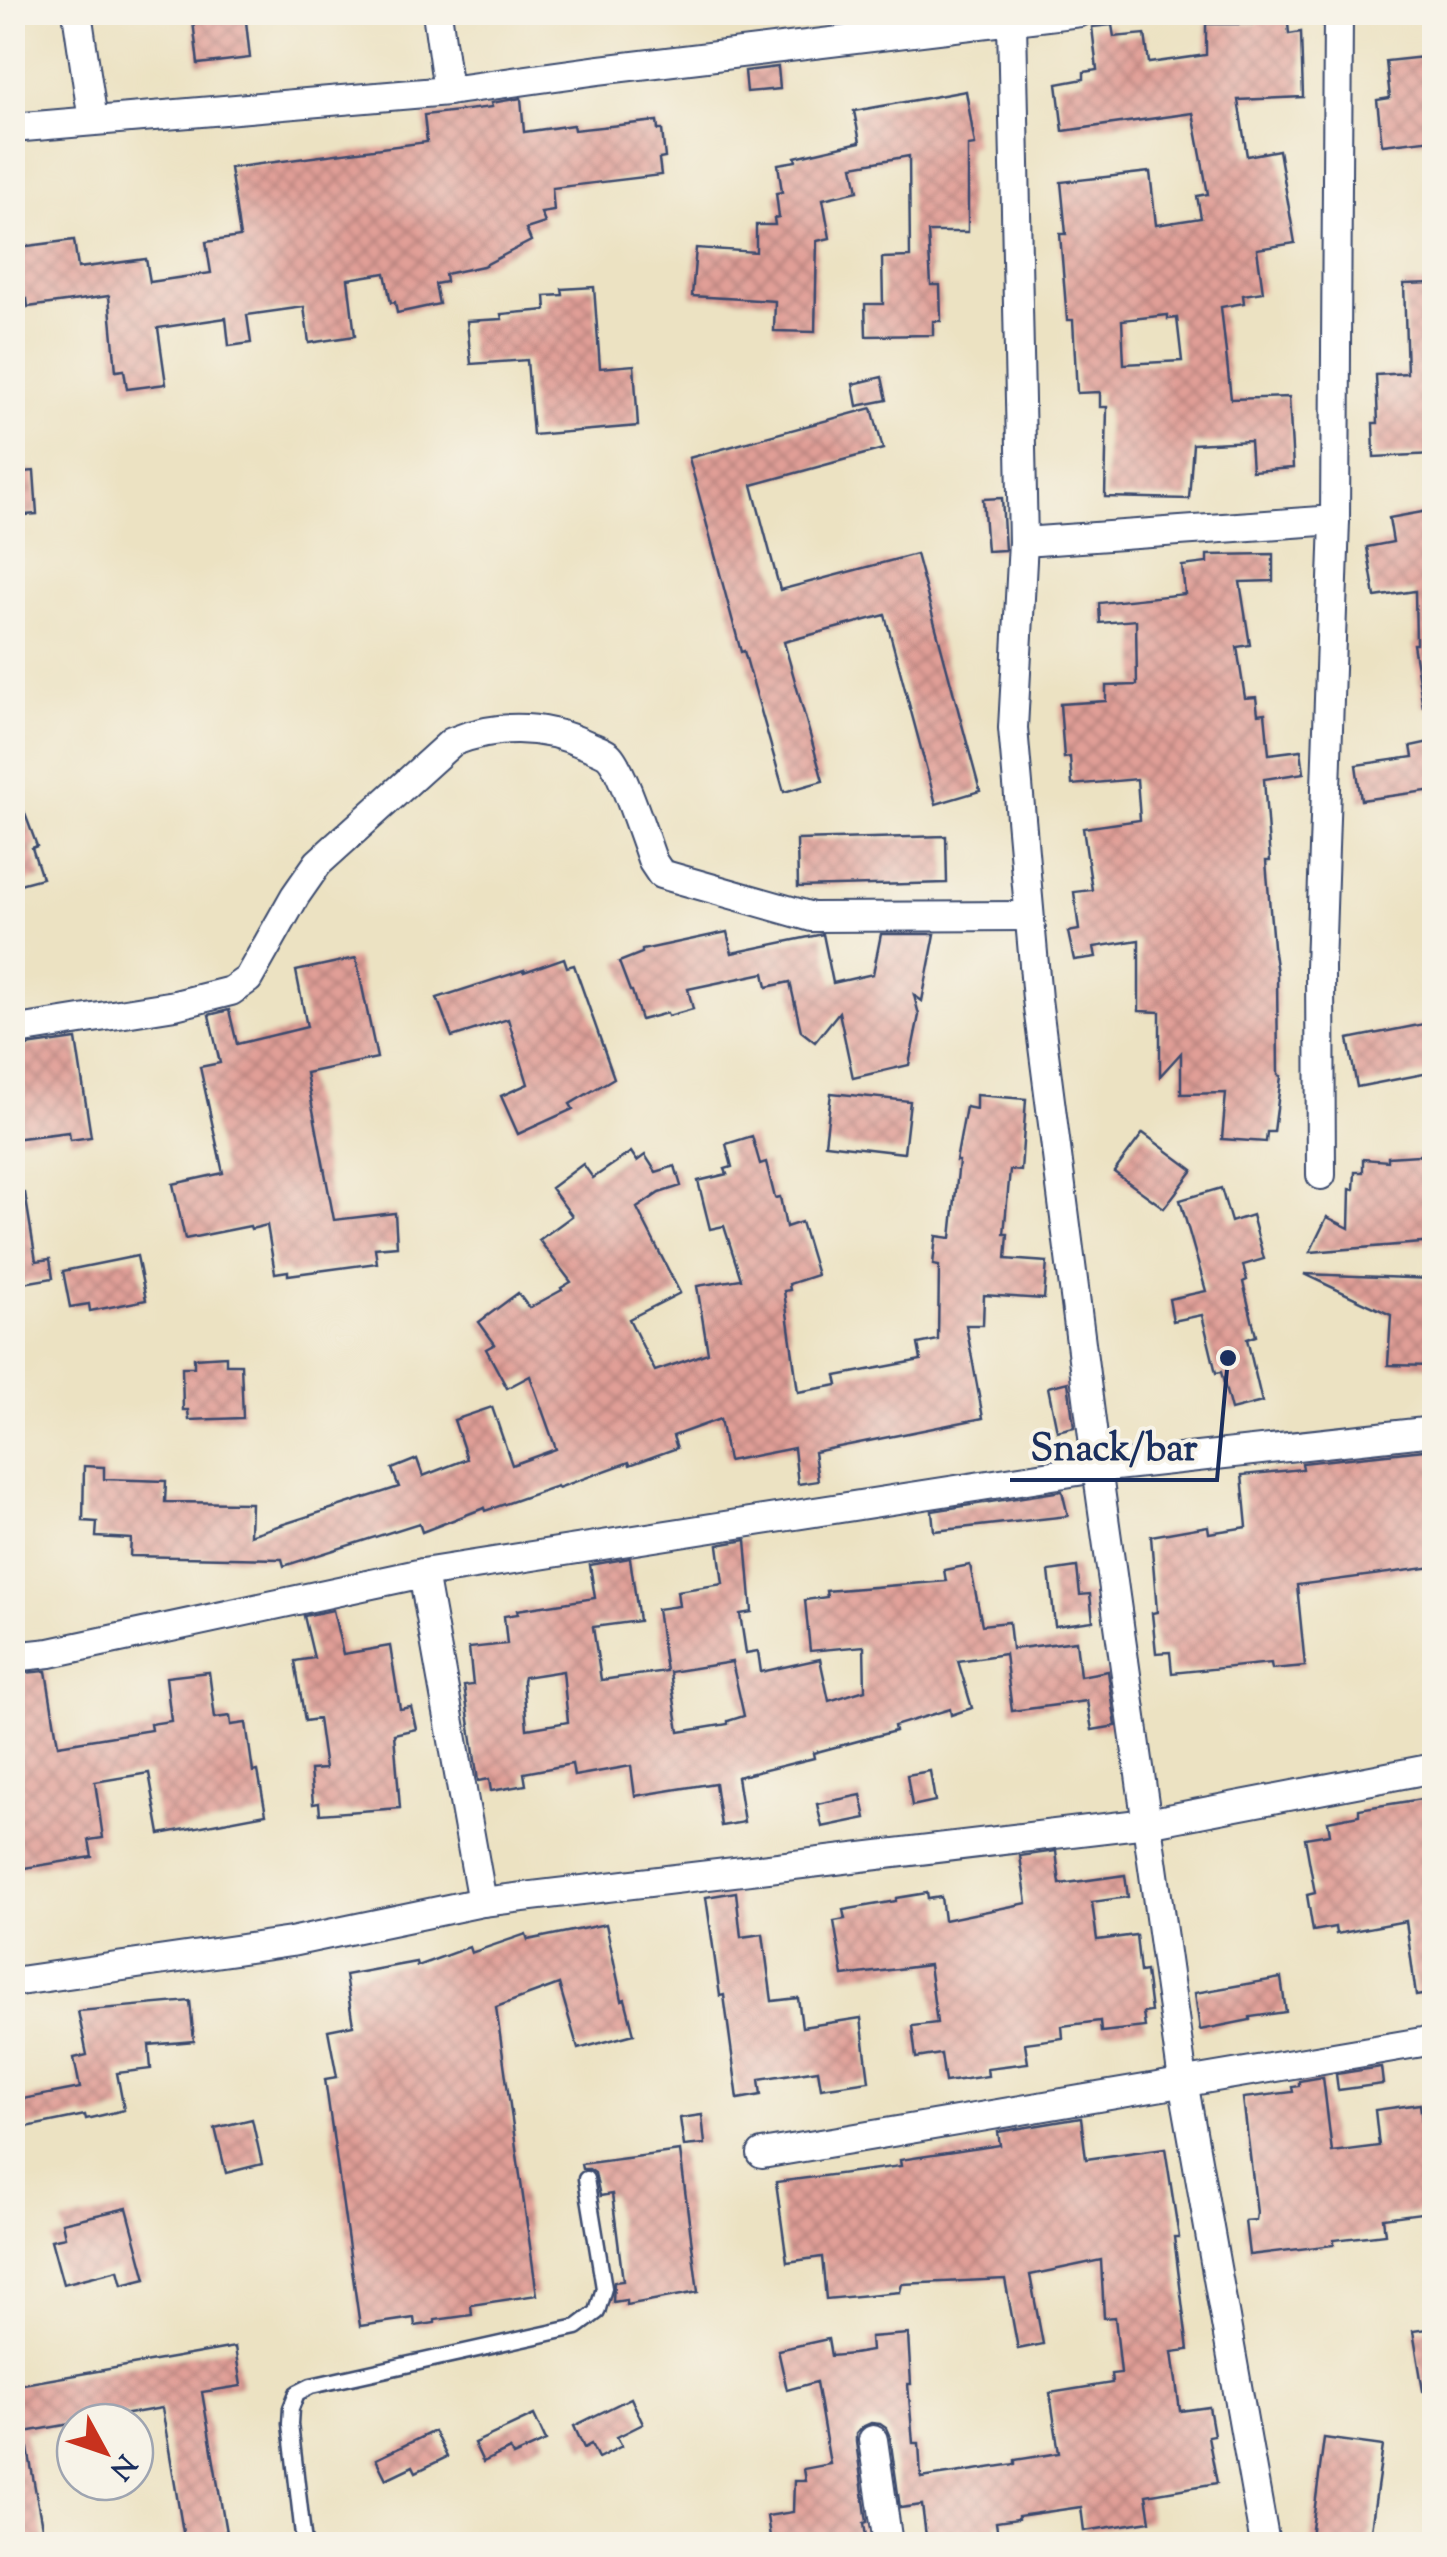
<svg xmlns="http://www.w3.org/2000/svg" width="1447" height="2557" font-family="'Sorts Mill Goudy',serif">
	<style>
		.building { fill: url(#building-cross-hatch); fill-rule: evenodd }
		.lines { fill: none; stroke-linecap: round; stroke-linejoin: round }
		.service-casing { stroke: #3a4a6d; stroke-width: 19 }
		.minor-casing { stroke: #3a4a6d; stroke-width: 32 }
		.service { stroke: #fff; stroke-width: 14 }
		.minor { stroke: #fff; stroke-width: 28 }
		.leader { fill: none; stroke: #1b2f5e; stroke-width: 4 }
		.callout-dot { fill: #1b2f5e; stroke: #f7f3e8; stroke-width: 4 }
		.callout-label { font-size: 38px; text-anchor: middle; font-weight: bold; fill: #1b2f5e; stroke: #f7f3e8; stroke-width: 8; stroke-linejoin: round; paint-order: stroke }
	</style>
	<defs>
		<pattern id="building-cross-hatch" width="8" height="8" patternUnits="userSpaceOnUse" patternTransform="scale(2.5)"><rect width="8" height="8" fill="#e19f97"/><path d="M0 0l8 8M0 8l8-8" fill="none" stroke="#b6827e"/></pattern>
	</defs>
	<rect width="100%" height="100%" fill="#f7f3e8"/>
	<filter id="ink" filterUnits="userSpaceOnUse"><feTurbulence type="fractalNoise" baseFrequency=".01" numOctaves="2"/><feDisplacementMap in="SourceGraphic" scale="20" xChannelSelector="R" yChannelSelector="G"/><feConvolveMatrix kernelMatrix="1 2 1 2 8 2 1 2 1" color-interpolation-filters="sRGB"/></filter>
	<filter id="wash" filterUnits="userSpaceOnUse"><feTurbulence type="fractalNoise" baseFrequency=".0048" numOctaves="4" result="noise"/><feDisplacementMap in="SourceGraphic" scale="40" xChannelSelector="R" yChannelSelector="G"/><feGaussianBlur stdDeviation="2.25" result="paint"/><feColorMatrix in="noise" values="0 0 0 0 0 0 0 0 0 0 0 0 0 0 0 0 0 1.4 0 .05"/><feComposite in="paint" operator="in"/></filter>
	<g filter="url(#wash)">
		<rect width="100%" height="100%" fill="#ece2c2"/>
		<g id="blocks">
			<g class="building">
				<polygon points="192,12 245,12 250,58 198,64"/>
				<path d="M1257 12H1287L1289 34 1301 32 1303 97 1238 100 1247 156 1279 150 1295 243 1257 249 1263 292 1243 295 1244 303 1221 307 1231 399 1289 397 1293 468 1252 471 1250 441 1193 444 1189 499 1105 497 1107 407H1100V392L1077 393 1073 320H1067L1060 234H1066L1061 182 1150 172 1156 225 1201 218 1197 196 1208 194 1193 113 1063 131 1057 84 1084 79V72L1097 70 1092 27 1112 25 1114 37 1145 34 1149 63 1206 55V24H1258ZM1168 315V319L1177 318 1182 361 1124 364 1122 320Z"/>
				<polygon points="1434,56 1434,139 1382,145 1377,100 1390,98 1386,61"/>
				<polygon points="778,67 780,89 747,92 745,71"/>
				<polygon points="966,91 975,145 968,146 968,232 928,232 931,285 940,285 941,321 933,321 933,335 866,336 865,304 883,304 882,258 910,257 909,156 853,166 858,191 823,199 830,238 817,241 815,332 774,331 775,301 692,296 696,248 756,252 756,225 775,225 774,218 779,217 776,193 782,192 778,164 796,161 795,157 860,142 854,111"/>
				<polygon points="521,98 524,132 573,125 574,130 657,121 658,130 662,130 665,158 659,159 661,175 552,188 554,211 541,213 545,223 526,229 531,241 483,266 445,274 446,282 435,284 439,304 397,313 395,302 391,303 385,273 348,279 355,336 309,343 304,307 247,315 251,343 229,346 226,318 158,328 166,384 127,389 124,370 116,371 109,296 28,307 27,299 12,301 12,248 74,240 78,268 146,259 150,282 211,273 206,242 240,237 230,168 427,142 424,115 492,107 491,103"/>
				<polygon points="1434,283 1434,454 1374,457 1373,423 1378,423 1376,375 1407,373 1404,284"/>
				<polygon points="594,287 600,368 634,365 638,426 533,435 527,360 471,364 467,321 502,319 501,314 546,310 545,296 563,295 562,289"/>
				<polygon points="882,377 887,400 857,406 853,384"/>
				<polygon points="872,408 883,449 752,485 780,590 916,554 980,791 936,804 885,615 784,642 823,781 784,792 744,651 741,652 689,458"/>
				<polygon points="34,471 37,514 12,516 12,473"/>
				<polygon points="1002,498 1005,550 987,551 983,499"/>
				<polygon points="1428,511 1432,536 1434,536 1434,706 1423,707 1413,644 1416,644 1415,591 1375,597 1367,547 1393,542 1389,518"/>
				<polygon points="1273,554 1273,581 1240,582 1250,645 1237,647 1245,698 1256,697 1258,714 1265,713 1269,754 1301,750 1304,773 1264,779 1270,861 1266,861 1273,946 1277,973 1278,1075 1281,1076 1274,1132 1267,1132 1266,1142 1222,1139 1226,1093 1181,1094 1181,1053 1160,1076 1160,1012 1139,1011 1139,940 1094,947 1096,957 1074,960 1068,932 1079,930 1074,892 1092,890 1083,828 1140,820 1137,779 1072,785 1070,757 1064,758 1060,704 1106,701 1106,686 1137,685 1136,620 1100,623 1099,603 1185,594 1182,566 1207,563 1207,555"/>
				<polygon points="1434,741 1434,790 1361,800 1356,765 1413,757 1411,746"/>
				<polygon points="15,787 37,846 32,848 42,878 12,886 12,788"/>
				<polygon points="946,836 947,883 798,887 797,840"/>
				<polygon points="727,932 732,953 823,934 833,983 873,974 881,934 935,934 922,1001 914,995 919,1015 909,1065 853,1078 839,1012 815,1042 801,1031 790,982 767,987 764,973 688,989 693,1009 668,1016 667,1013 641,1020 632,991 630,991 619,962 642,953 642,950"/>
				<polygon points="356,958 377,1058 306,1073 334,1220 395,1213 397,1246 375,1248 377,1263 288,1275 288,1271 275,1273 267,1225 251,1229 250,1226 185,1239 173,1184 223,1173 200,1067 220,1063 209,1015 229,1010 237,1044 307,1027 296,971"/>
				<polygon points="564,958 567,967 574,965 614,1078 570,1104 573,1109 518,1134 501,1096 528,1084 508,1019 452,1037 437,998 524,970 524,972"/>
				<polygon points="1434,1022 1434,1072 1357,1087 1348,1039"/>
				<polygon points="76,1039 91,1137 70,1140 69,1132 12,1139 12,1048"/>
				<polygon points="831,1093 910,1101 904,1153 825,1144"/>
				<polygon points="976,1095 1026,1099 1021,1171 1010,1170 1004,1234 1008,1234 1006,1259 1047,1262 1044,1299 984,1295 983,1325 966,1325 983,1418 814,1452 818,1481 798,1484 794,1448 728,1461 720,1419 673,1436 677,1448 630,1465 629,1462 558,1488 557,1486 485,1511 484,1508 422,1532 419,1523 284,1566 282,1559 130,1556 131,1539 96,1537 97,1522 83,1521 84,1466 104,1467 104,1479 166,1481 165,1502 251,1503 250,1535 399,1487 392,1469 417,1459 423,1476 467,1459 454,1420 492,1407 512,1465 556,1449 530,1376 507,1388 486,1349 495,1344 479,1322 518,1293 529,1308 562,1290 561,1288 571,1282 539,1240 572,1216 551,1188 583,1164 593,1178 631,1152 637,1161 645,1155 656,1172 675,1166 681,1186 659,1193 637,1208 680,1293 629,1319 655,1371 708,1353 697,1286 741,1279 724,1226 710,1229 698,1181 727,1174 725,1169 732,1167 726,1144 752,1136 760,1164 766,1162 775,1198 780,1197 786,1227 801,1222 817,1275 789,1284 790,1290 784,1291 798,1392 838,1385 836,1376 921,1360 918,1344 938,1340 939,1266 933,1265 936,1236 951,1238 959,1161 956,1161 966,1107 976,1109"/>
				<polygon points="1143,1133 1193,1170 1164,1208 1114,1172"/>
				<polygon points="1434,1154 1434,1242 1310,1252 1327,1217 1349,1228 1350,1189 1354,1190 1355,1172 1363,1172 1363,1159 1388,1161 1388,1157"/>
				<polygon points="1221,1188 1231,1222 1252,1215 1264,1259 1243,1265 1247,1280 1243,1282 1256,1336 1247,1339 1262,1402 1231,1410 1221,1372 1216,1373 1202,1315 1173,1321 1169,1299 1206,1291 1180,1200"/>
				<polygon points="25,1193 36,1261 50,1259 53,1278 12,1285 12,1194"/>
				<polygon points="137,1256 146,1300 90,1311 89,1304 70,1307 63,1271"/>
				<polygon points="1304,1274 1434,1279 1434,1366 1388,1365 1391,1315"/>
				<polygon points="226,1356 226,1364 241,1364 243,1418 189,1420 188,1410 183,1410 182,1367 194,1367 194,1358"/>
				<polygon points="1068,1382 1074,1427 1057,1431 1048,1387"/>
				<polygon points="1434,1449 1434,1567 1297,1585 1305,1666 1272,1669 1271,1663 1172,1673 1170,1652 1156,1653 1152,1613 1157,1612 1151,1536 1208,1526 1209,1533 1247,1527 1242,1475 1303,1469 1302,1463"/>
				<polygon points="1062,1491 1068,1516 934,1531 932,1511"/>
				<path d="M746 1540 752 1612 740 1614 746 1653 758 1651 761 1672 820 1659 829 1701 865 1690 864 1646 810 1651 805 1600 827 1597 826 1591 946 1581 944 1570 970 1565 982 1625 1009 1622 1012 1649 1076 1641 1080 1676 1108 1671 1116 1726 1092 1730 1087 1701 1012 1711 1005 1654 958 1661 972 1708 951 1715 950 1709 894 1726 895 1731 813 1753 814 1758 737 1777 744 1822 721 1826 715 1783 635 1796 631 1766 574 1776 572 1764 524 1773 526 1785 491 1791 489 1779 478 1781 464 1686 473 1685 469 1648 507 1644 504 1616 518 1614 517 1610 595 1598 590 1565 630 1558 639 1621 593 1627 601 1680 666 1671 657 1609 679 1606 677 1591 723 1584 718 1545ZM732 1662 744 1716 728 1721V1724L679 1732 670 1672ZM563 1671 568 1722 527 1729 523 1681 524 1677Z"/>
				<polygon points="1077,1567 1080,1595 1090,1594 1093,1621 1055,1626 1049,1571"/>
				<polygon points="333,1610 343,1654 390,1646 400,1709 411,1707 416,1729 394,1734 400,1808 320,1814 319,1803 313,1804 310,1770 325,1769 318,1719 305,1721 295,1661 314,1658 304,1616"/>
				<polygon points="46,1671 58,1745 151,1730 150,1724 171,1721 166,1677 209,1672 215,1718 230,1716 231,1725 246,1723 253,1772 258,1771 266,1814 160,1834 149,1773 95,1782 103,1838 89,1840 92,1857 12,1870 12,1674"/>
				<polygon points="930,1771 935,1801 912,1806 907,1775"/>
				<polygon points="861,1795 866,1818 822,1827 817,1804"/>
				<polygon points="1434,1797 1434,1993 1416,1996 1406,1921 1336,1934 1335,1927 1313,1931 1307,1895 1315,1893 1305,1838 1330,1834 1328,1821 1359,1815 1359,1809"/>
				<polygon points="1056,1851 1060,1884 1125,1875 1128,1897 1092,1902 1097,1940 1136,1935 1140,1972 1146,1971 1151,2012 1143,2013 1145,2027 1101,2032 1100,2021 1062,2026 1063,2038 1025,2043 1028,2063 987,2068 988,2076 945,2082 941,2054 916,2058 912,2026 937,2023 929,1965 843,1976 834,1921 845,1919 843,1910 896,1901 896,1898 927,1893 928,1899 941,1897 944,1920 1027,1903 1020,1856"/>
				<polygon points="736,1892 741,1937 763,1934 772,2001 798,1998 802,2027 861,2018 869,2081 821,2088 818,2070 759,2079 761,2095 738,2099 724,1995 720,1996 706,1897"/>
				<polygon points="606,1924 622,2000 625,1999 634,2034 578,2049 559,1984 496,2007 537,2295 471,2305 472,2315 435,2320 435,2323 415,2326 414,2318 360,2326 325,2079 337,2077 328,2030 353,2025 345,1975 416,1962 417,1966 469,1947 471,1953 526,1934 528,1940"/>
				<polygon points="1281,1978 1286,2012 1250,2017 1250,2020 1200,2030 1195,1993"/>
				<polygon points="190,2001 194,2041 149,2045 151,2069 117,2073 124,2110 86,2119 85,2115 12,2130 12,2101 80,2088 74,2058 87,2055 78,2011"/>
				<polygon points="1381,2067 1383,2084 1338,2090 1336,2074"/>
				<polygon points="1323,2077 1332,2152 1379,2146 1375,2110 1420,2104 1426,2152 1422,2152 1429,2212 1383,2218 1385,2234 1334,2240 1334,2245 1249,2255 1245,2221 1256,2220 1257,2213 1243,2098 1293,2092 1292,2087 1299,2086 1299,2081"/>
				<polygon points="702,2115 705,2144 684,2146 680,2118"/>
				<polygon points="1081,2118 1086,2159 1165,2148 1179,2237 1174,2237 1188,2350 1172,2352 1180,2411 1209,2407 1214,2435 1208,2436 1217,2483 1146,2495 1150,2521 1084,2531 1081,2507 1018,2516 1018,2519 996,2522 999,2544 927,2544 922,2505 900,2508 890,2437 886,2428 880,2424 871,2423 862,2427 856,2434 856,2442 867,2522 864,2523 867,2544 771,2544 767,2516 793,2512 794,2481 805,2481 803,2469 830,2464 816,2382 787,2390 778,2350 828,2339 831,2356 853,2354 871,2351 870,2337 908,2334 911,2384 908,2384 913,2443 919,2443 921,2478 1015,2464 1015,2460 1059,2453 1050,2393 1112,2383 1111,2374 1121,2373 1115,2317 1104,2318 1101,2260 1030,2275 1043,2344 1018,2349 1005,2279 902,2284 900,2292 826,2299 822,2257 787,2262 776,2182 901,2166 900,2160 1000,2145 998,2132"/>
				<polygon points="252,2119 262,2164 226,2173 215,2128"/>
				<polygon points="680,2151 698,2292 626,2305 626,2300 613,2302 614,2282 623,2281 612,2194 600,2196 595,2173 589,2169 582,2169 581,2164"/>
				<polygon points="127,2208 146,2279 122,2285 118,2270 63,2284 51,2240 65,2237 62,2223"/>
				<polygon points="1434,2328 1434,2390 1423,2391 1413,2331"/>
				<polygon points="235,2347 241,2386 202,2392 228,2544 185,2544 162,2408 25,2432 45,2544 12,2544 12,2386"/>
				<polygon points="631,2398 643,2424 617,2437 622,2446 598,2458 591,2444 584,2448 574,2426"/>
				<polygon points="534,2415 546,2441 513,2456 510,2449 483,2462 474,2443"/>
				<polygon points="434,2431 447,2457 416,2472 413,2466 386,2479 376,2459"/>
				<polygon points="1324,2438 1383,2446 1369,2544 1310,2544"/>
			</g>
		</g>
	</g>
	<g filter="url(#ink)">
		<use href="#blocks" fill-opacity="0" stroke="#3a4a6d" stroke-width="2.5"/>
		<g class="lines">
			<g class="service-casing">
				<polyline id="service" points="304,2544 290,2424 291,2408 297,2393 311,2386 577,2327 597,2312 604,2288 586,2179"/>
			</g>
			<g class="minor-casing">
				<g id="minor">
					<polyline points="77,12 93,121"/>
					<polyline points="437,12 448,91"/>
					<polyline points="1012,22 1023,542 1013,728 1037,999 1097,1468 1183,2081 1265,2544"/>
					<polyline points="12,128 448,91 599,70 1080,12"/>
					<polyline points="1023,542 1335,520"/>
					<path d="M12 1031 175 1005 231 991 248 979 295 896 318 863 452 742C497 724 542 724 587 745 593 748 603 751 608 755 622 767 645 841 653 862L661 874 812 917 1029 916"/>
					<polyline points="1321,1175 1320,967 1335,520 1338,12"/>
					<polyline points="423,1573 1097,1468 1434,1431"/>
					<polyline points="12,1657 50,1653 423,1573 482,1902"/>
					<polyline points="12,1982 291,1942 482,1902 1147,1823 1434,1768"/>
					<polyline points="762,2154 1434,2040"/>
					<polyline points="873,2440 888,2544"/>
				</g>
			</g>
			<use href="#service" class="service"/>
			<use href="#minor" class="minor"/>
		</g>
	</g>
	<path class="leader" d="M1228 1358L1217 1480H1010"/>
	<circle class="callout-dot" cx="1228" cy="1358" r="10"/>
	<g class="callout-label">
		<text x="1114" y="1460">Snack/bar</text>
	</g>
	<rect width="1447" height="2557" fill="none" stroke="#f7f3e8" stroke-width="50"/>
	<g transform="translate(105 2452) rotate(130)"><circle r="48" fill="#f7f3e8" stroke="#9fa5b1" stroke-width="2.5"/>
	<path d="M0-8L18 38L0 25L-18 38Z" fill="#c8321e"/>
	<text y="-15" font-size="28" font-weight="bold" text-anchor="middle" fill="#1b2f5e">N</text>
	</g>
</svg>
